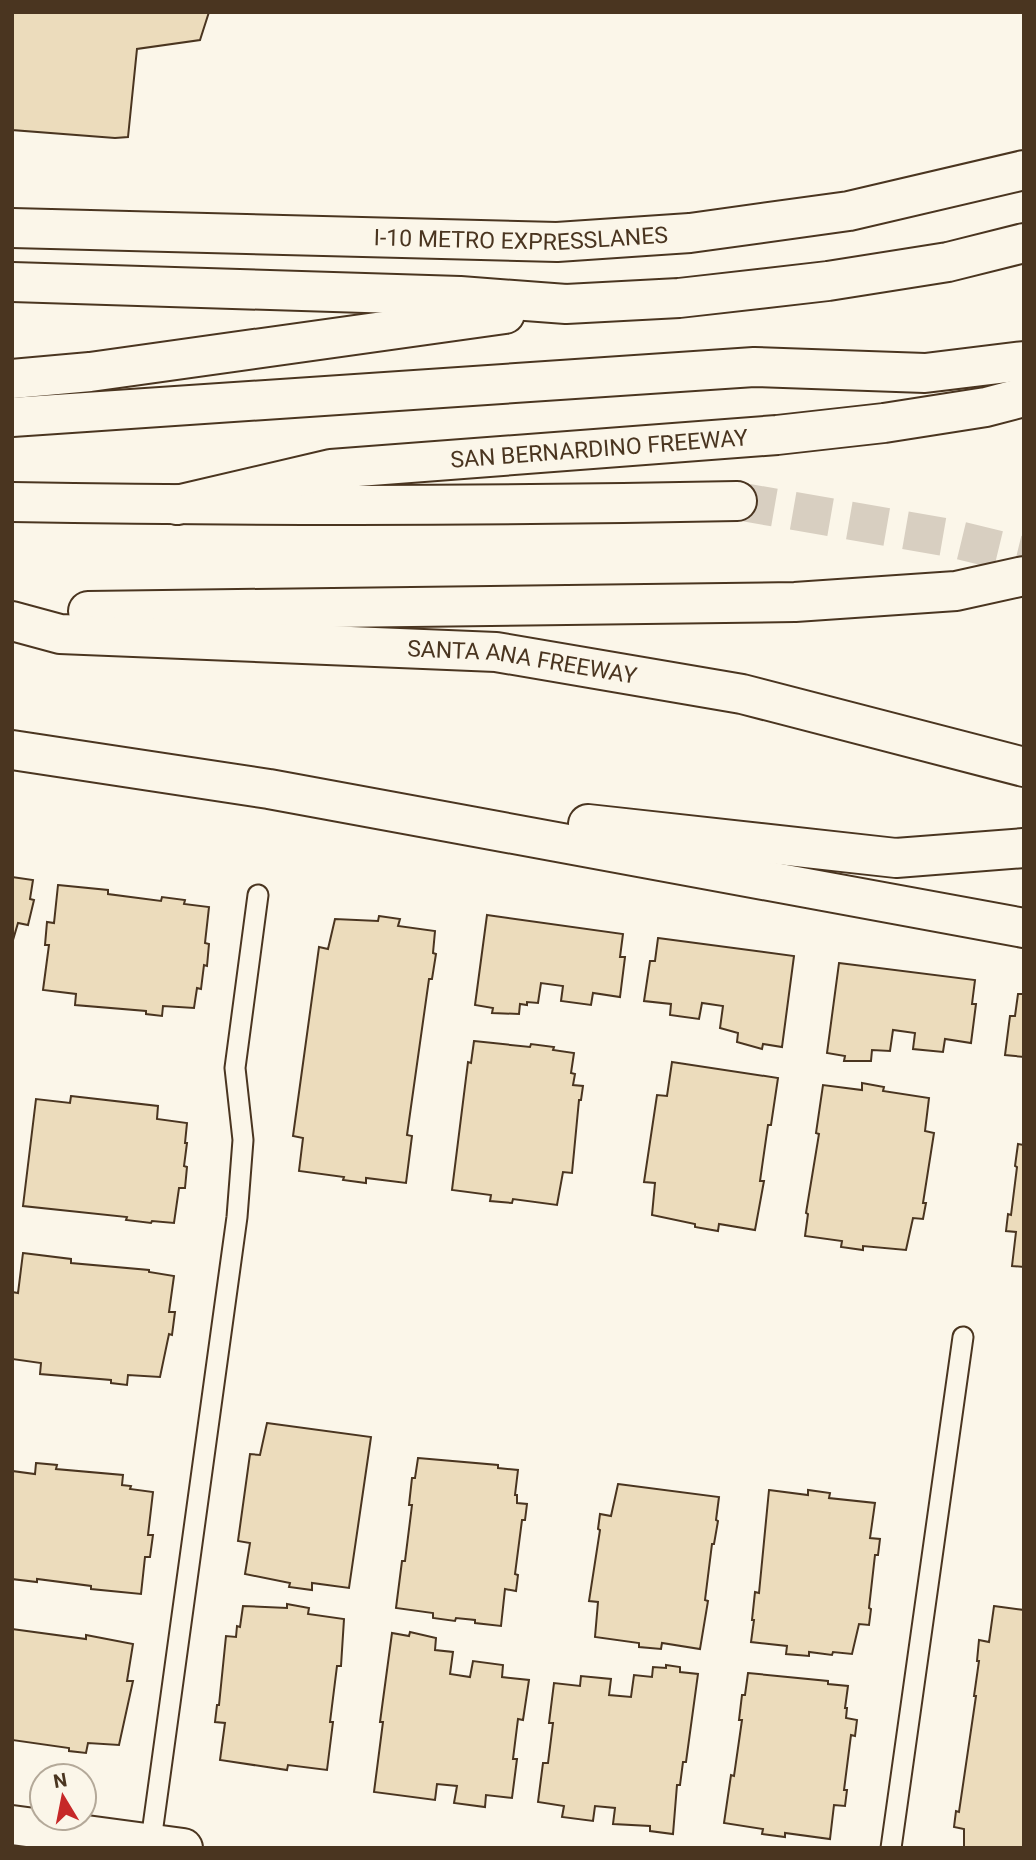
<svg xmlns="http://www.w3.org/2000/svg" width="1036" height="1860" font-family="Roboto,sans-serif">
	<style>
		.building { fill: #ecdcbc; stroke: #4a3520; stroke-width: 2 }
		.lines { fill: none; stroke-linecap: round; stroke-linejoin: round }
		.highway-tunnel { stroke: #d8cfc1; stroke-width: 38; stroke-dasharray: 38 19; stroke-linecap: butt }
		.lane-casing { stroke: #4a3520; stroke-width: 23 }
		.secondary-casing { stroke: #4a3520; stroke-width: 42 }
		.highway-casing { stroke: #4a3520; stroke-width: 42 }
		.lane { stroke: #fbf6e9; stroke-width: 19 }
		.secondary { stroke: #fbf6e9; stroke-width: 38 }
		.highway { stroke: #fbf6e9; stroke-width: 38 }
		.labels { text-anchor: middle; stroke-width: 5; stroke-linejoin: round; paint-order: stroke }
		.street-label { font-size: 23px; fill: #4a3520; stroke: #fbf6e9 }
	</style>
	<rect width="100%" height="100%" fill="#fbf6e9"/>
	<g class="building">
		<polygon points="12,12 209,12 200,40 137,49 128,137 115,138 12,130"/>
		<polygon points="12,877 33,880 30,899 34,900 28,925 18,923 13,940"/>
		<polygon points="58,885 108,890 108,894 161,901 162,897 185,900 184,904 209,907 205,943 209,944 207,966 204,965 201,989 197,988 194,1008 163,1006 162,1016 146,1014 146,1011 75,1005 76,994 43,990 49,945 45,945 47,922 54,923"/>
		<polygon points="487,915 623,934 620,957 625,957 620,997 593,993 591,1005 561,1001 563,986 541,983 538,1003 527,1002 527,1005 520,1004 519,1014 492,1013 493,1008 475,1005"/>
		<polygon points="379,916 400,919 398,926 435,931 433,953 436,954 432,979 429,979 407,1135 412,1136 406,1183 366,1178 366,1183 343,1180 344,1177 299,1171 303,1138 293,1136 319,947 328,949 335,919 378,921"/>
		<polygon points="658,938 794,956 782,1047 763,1044 762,1049 737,1042 738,1033 720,1028 723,1006 702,1003 699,1019 670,1015 671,1004 644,1001 650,961 655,961"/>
		<polygon points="839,963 975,980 972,1004 976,1004 971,1043 945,1039 943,1052 913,1049 915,1033 893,1030 890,1051 872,1050 871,1061 844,1061 845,1056 827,1053"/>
		<polygon points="1018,994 1024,994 1024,1057 1005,1055 1010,1016 1015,1016"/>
		<polygon points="474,1041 530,1047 531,1044 554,1047 553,1050 574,1053 571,1073 575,1074 573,1085 583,1086 581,1100 579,1100 572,1173 563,1172 557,1205 513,1199 512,1203 490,1201 491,1195 452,1190 468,1062 471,1063"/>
		<polygon points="672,1062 778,1078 771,1125 768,1125 760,1181 764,1181 755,1230 719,1224 718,1231 695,1227 695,1224 652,1215 655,1183 644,1182 657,1095 667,1096"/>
		<polygon points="862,1083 884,1087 883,1091 929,1098 925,1131 934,1133 923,1203 926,1203 923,1219 913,1218 906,1250 863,1246 863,1250 841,1247 842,1241 805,1236 808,1214 806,1213 819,1134 816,1133 823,1085 862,1090"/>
		<polygon points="71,1096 158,1106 157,1119 187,1123 185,1143 187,1143 184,1166 187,1167 185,1188 179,1188 174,1223 152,1221 151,1223 126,1220 127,1217 23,1206 36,1099 70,1103"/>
		<polygon points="1018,1144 1024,1145 1024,1267 1012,1266 1016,1232 1006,1231 1008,1214 1011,1215 1017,1167 1015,1166"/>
		<polygon points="23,1253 71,1259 71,1263 149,1270 149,1272 174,1276 169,1312 175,1312 172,1335 169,1334 160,1377 128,1375 127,1385 111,1383 111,1380 40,1374 41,1363 12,1359 12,1292 18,1293"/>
		<polygon points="267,1423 371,1437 349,1588 312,1583 312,1590 289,1587 290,1583 245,1574 250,1543 238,1541 250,1454 260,1455"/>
		<polygon points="418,1458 498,1465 498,1468 518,1470 515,1495 517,1495 517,1503 527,1504 525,1520 522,1520 515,1574 518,1575 516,1591 505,1589 501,1626 475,1623 475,1620 456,1618 455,1621 433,1618 433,1613 396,1608 402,1561 405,1561 412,1505 409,1505 412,1478 415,1478"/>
		<polygon points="36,1463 57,1465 56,1469 123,1475 122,1485 131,1486 130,1489 153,1492 148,1535 153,1535 150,1557 145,1557 141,1594 91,1589 91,1586 37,1579 37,1582 12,1579 12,1471 35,1474"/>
		<polygon points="618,1484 719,1497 716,1520 718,1521 714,1544 712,1544 705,1600 708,1601 700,1649 662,1643 661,1649 639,1647 639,1643 595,1637 598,1602 589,1601 600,1530 598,1529 600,1514 611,1516"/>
		<polygon points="769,1490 808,1495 808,1490 830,1493 829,1498 875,1503 870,1538 880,1539 878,1555 875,1555 869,1608 871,1609 869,1625 859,1624 852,1654 833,1652 832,1655 809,1652 809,1656 786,1654 787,1646 751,1642 754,1620 752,1620 755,1592 759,1593"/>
		<polygon points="287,1604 309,1608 308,1614 344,1619 341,1666 337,1666 330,1722 333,1722 327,1770 288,1765 287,1770 220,1760 225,1723 215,1722 217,1705 219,1705 226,1636 236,1637 237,1626 240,1627 243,1606 287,1608"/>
		<polygon points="994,1606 1024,1610 1024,1848 964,1848 964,1829 954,1827 956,1811 959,1812 976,1696 974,1696 979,1661 977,1661 979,1640 989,1642"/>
		<polygon points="12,1629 86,1639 86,1635 133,1644 127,1681 133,1681 119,1745 88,1743 86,1753 69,1751 69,1748 12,1740"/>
		<polygon points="410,1632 436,1638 435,1650 453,1652 450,1674 470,1677 473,1661 503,1665 502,1677 529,1680 523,1720 518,1719 513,1759 517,1759 512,1798 486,1795 485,1807 454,1803 457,1786 437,1784 435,1800 374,1792 383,1722 380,1722 392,1633 409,1636"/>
		<polygon points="666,1665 680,1667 680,1672 698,1674 686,1762 683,1762 680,1785 677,1785 673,1834 650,1831 650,1826 613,1824 615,1808 595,1806 593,1821 562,1817 564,1806 538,1802 543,1763 548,1763 553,1723 549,1723 554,1683 580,1686 581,1676 611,1679 609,1695 631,1697 634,1675 652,1677 653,1667 666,1668"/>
		<polygon points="748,1673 828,1681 828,1684 848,1686 845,1708 847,1708 846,1718 857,1720 855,1736 851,1735 844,1790 847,1790 845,1806 834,1805 830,1839 785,1833 785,1837 762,1834 763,1829 724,1823 731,1775 734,1776 742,1720 739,1720 742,1695 745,1695"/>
	</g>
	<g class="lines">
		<polyline class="highway-tunnel" points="737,501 950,538 1024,556"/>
		<g class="lane-casing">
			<g id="lane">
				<polyline points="150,1848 237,1217 243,1140 235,1068 258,895"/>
				<polyline points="891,1848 963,1337"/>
			</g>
		</g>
		<g class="secondary-casing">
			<polyline id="secondary" points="12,1825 183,1848"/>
		</g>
		<g class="highway-casing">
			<g id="highway">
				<path id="s1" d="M12 228 557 242 690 233 849 211 1024 170"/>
				<polyline points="12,282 460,296 566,304 679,298 828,281 948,262 1024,243"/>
				<polyline points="12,379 90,372 505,314"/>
				<polyline points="12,417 754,367 925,373 1024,361"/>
				<path d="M12 502C254 506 496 506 737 501"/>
				<path id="s2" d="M177 505 331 469 777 435 884 423 986 407 1024 397"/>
				<polyline points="88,611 795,602 956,591 1024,576"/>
				<path id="s3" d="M12 621 60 634 496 652 742 694 1024 767"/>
				<polyline points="12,750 269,789 1024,928"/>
				<polyline points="588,824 896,858 1024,848"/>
			</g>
		</g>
		<use href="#lane" class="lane"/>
		<use href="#secondary" class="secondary"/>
		<use href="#highway" class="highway"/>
	</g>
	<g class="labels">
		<g class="street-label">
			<text dy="8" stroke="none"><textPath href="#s1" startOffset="509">I-10 METRO EXPRESSLANES</textPath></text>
			<text dy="8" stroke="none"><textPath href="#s2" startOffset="427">SAN BERNARDINO FREEWAY</textPath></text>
			<text dy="8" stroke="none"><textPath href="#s3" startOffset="513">SANTA ANA FREEWAY</textPath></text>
		</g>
	</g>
	<rect width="1036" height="1860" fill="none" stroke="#4a3520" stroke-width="28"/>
	<g transform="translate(63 1797) rotate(350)"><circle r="33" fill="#fbf6e9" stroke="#b4a999" stroke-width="2"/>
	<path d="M0-5L12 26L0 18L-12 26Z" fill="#c62828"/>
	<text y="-10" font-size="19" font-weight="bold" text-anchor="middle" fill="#4a3520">N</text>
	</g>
</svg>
